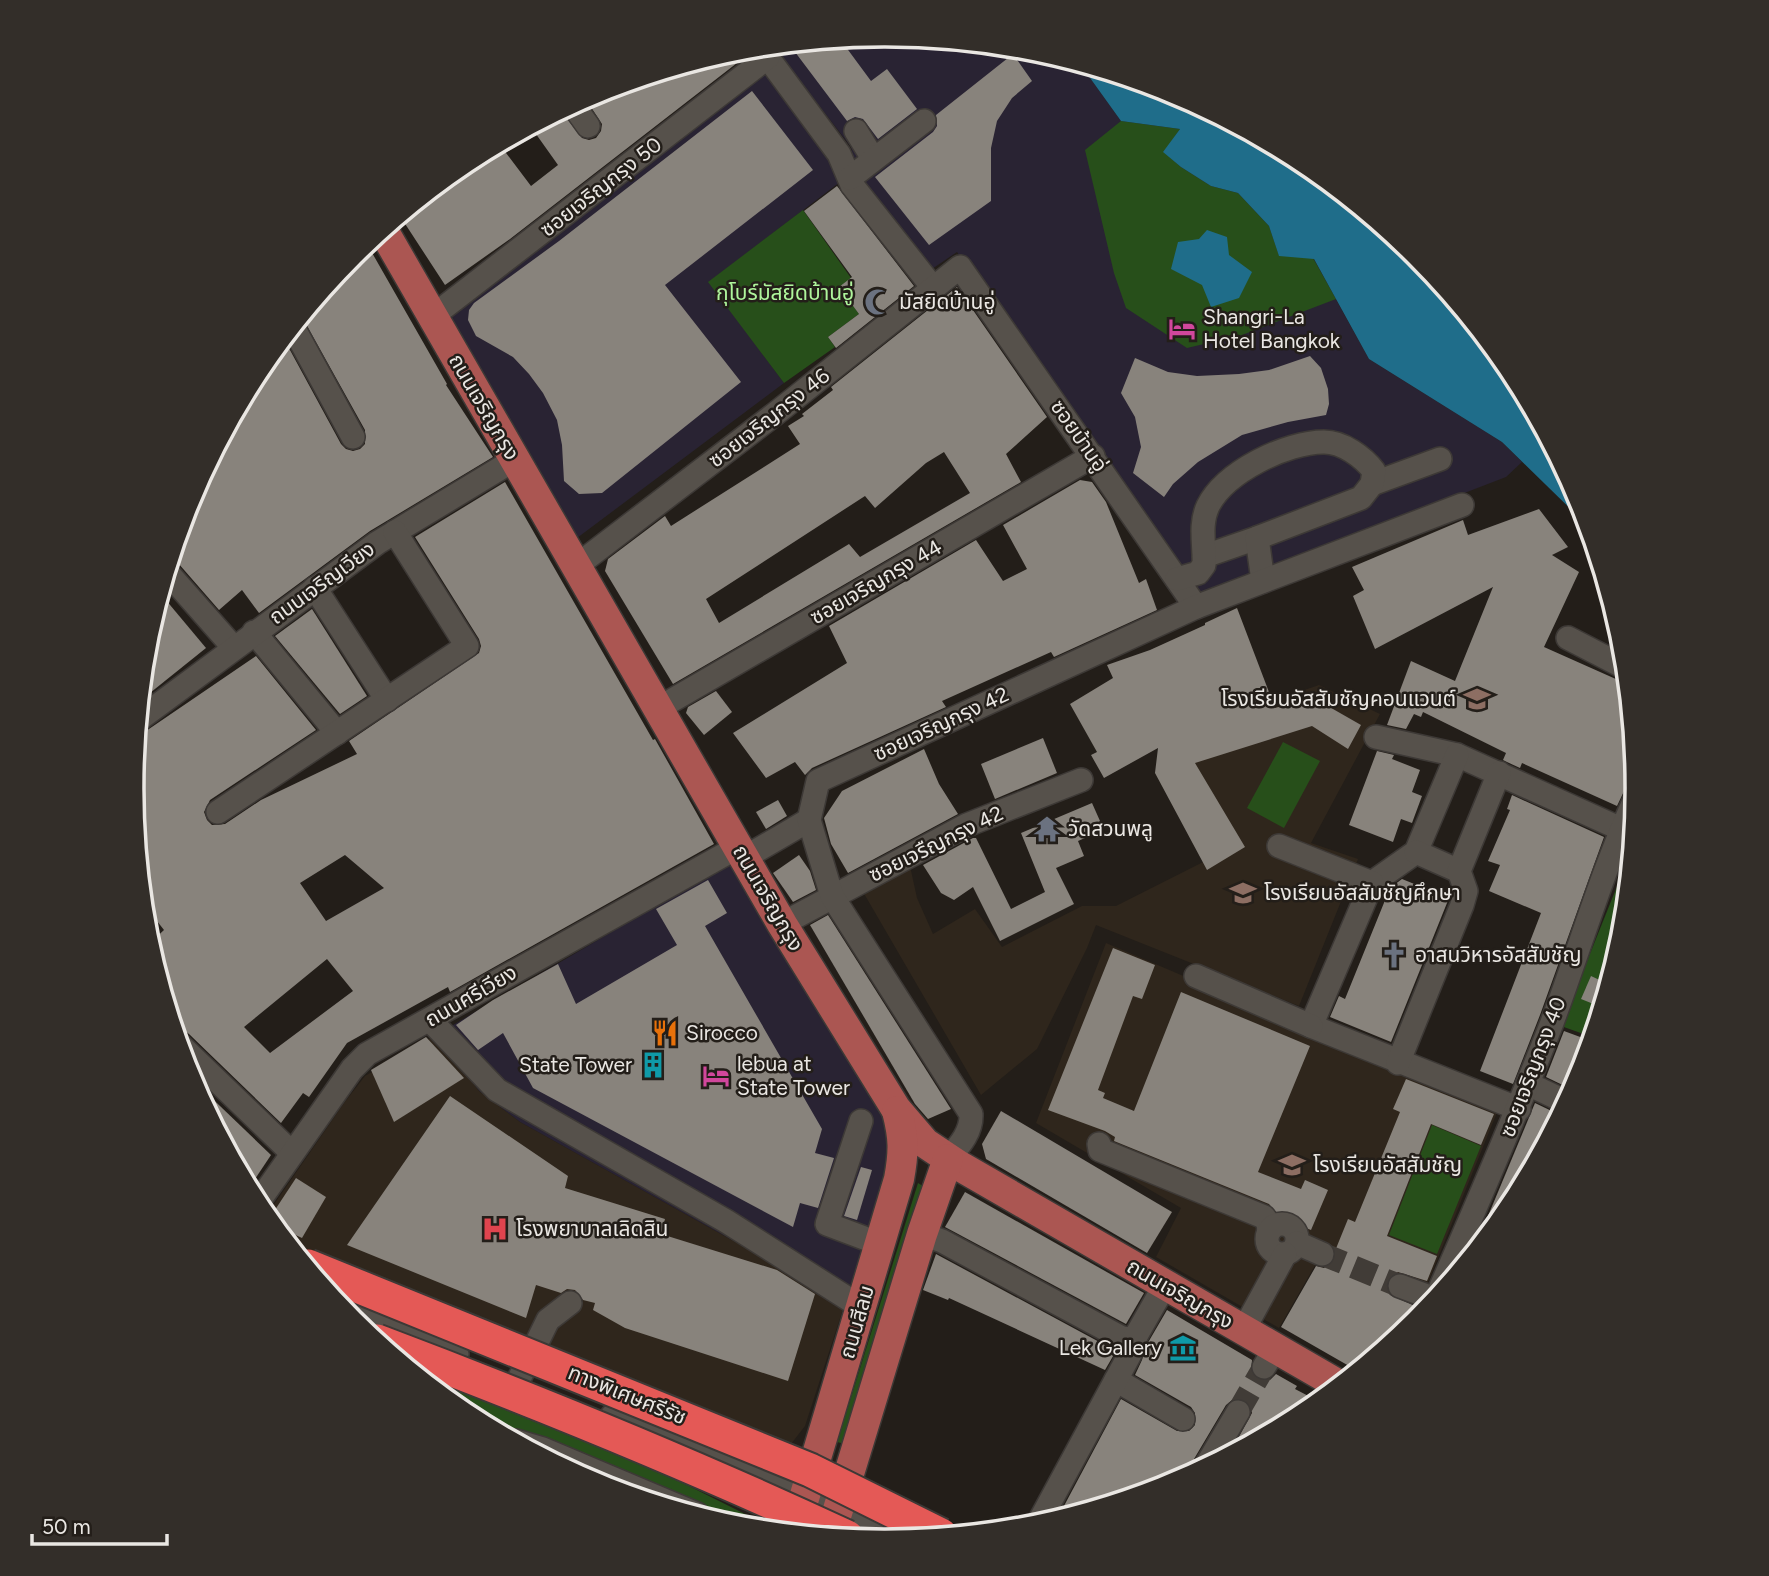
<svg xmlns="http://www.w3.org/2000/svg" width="1769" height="1576" font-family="Figtree,'Noto Sans Thai',sans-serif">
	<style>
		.commercial { fill: #292333 }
		.built { fill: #2f261c }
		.green { fill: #274f1a }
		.water { fill: #1f6d8a }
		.building { fill: #88837c; fill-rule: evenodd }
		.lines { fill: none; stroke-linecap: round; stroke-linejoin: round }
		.minor-tunnel { stroke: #413c37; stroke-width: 23; stroke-dasharray: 23 11; stroke-linecap: butt }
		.minor-casing { stroke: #3d3936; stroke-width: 26 }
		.major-casing { stroke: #3d3936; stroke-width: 33 }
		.minor { stroke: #56514b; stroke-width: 23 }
		.major { stroke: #ab5652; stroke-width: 30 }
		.highway-bridge-casing { stroke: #3d3936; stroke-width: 37; stroke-linecap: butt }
		.highway-bridge { stroke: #e45956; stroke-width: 33 }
		.labels { text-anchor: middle; stroke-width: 5; stroke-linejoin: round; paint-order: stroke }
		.street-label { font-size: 21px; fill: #eae7e3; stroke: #231e19 }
		.park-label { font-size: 21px; fill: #aff59c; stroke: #231e19 }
		.poi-label { font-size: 21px; fill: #eae7e3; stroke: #231e19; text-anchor: start }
		.rim { fill: none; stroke: #eae7e3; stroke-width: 3.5 }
	</style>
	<rect width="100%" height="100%" fill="#231e19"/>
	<g class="commercial">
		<polygon points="885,35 1032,50 1080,64 1121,121 1313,258 1369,359 1502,442 1522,462 1506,477 1202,594 957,252 929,271 857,174 851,147 773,46"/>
		<polygon points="764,73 768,78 772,76 844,179 709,282 784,383 577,538 448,314"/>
		<polygon points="731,862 896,1138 845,1303 520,1122 479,1091 436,1035"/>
	</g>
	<g class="built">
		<polygon points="1319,685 1380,714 1311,843 1358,859 1299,1006 1096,925 1087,948 1037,1049 981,1095 859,885 908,857 917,898 933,934 975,909 1002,947 1082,906 1116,906 1213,857 1169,736"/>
		<polygon points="1106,943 1498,1110 1418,1307 1317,1262 1279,1328 1156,1257 1181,1208 1036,1123"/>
		<polygon points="436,1035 479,1091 520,1122 845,1303 805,1426 791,1444 288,1243 266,1216 344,1103 365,1076"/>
	</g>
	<g class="green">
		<polygon points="1121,121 1180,129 1164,152 1181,167 1211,186 1238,193 1269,226 1279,255 1313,258 1336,299 1242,335 1187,348 1126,308 1114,273 1085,150"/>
		<polygon points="803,210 851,278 840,287 859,314 828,337 835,347 784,383 708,282"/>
		<polygon points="1283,742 1320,761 1284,828 1247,808"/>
		<polygon points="1632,849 1623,935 1592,1037 1561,1026"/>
		<polygon points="1432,1125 1481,1146 1437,1254 1389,1235"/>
		<polygon points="918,1183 926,1188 845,1444 837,1442"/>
		<polygon points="439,1380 447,1381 659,1471 749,1516 753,1522 752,1528 733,1525 695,1504 519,1431 472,1417 432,1386"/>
	</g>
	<g class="water">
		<polygon points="1080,64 1173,92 1303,162 1417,256 1511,370 1580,500 1588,526 1502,442 1369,359 1314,259 1279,256 1269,226 1238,193 1211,186 1181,167 1163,152 1180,129 1121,121"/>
		<polygon points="1207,230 1227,237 1229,255 1252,272 1239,298 1211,307 1202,285 1171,269 1178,242 1199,239"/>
	</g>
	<g class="building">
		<polygon points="840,39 871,81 887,69 917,109 878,139 863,119 855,117 847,121 789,44"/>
		<polygon points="730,52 737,63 510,239 445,285 400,216 441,183 445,190 486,163 482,158 500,145 531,186 558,165 531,127 561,111 582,138 589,140 596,138 601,131 602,124 585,98 597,92"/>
		<polygon points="1013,54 1032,81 1012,98 997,121 991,148 991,201 929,245 875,177 933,132 937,126 936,115"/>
		<polygon points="752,91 813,170 665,285 741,382 602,493 579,494 564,481 562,445 557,420 543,393 529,374 513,357 476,336 468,320 469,310 474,303 559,241"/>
		<polygon points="837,186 914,286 836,348 828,337 859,314 839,287 852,277 804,211"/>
		<polygon points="367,244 447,384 446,385 493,457 370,531 259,613 242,590 219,610 178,563 171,559 189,499 213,478 205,469 259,369 284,339 341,444 346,449 353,451 360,449 365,444 365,430 302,317 352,255"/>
		<path d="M957 287 1047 417 1006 454 1021 482 673 684 605 571 608 559 665 516 671 526 800 444 788 426 804 416 802 414 833 390 831 387ZM944 452 970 493 860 557 849 544 719 623 706 599 865 496 875 508 926 463Z"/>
		<polygon points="1310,356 1321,368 1328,389 1329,404 1326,415 1288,422 1242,435 1198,462 1173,484 1164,497 1133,473 1141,447 1135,417 1121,393 1135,358 1168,372 1197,376 1239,374 1269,370"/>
		<polygon points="1080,480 1092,482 1106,502 1139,583 1146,579 1157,610 1054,657 1051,652 942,701 946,707 812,768 805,775 795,762 766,778 733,733 847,663 829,626 976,540 1003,581 1027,569 1003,525"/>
		<path d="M505 482 653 740 655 739 714 844 450 992 448 987 347 1043 309 1097 303 1093 281 1123 189 1034 172 1021 149 944 164 930 143 903 132 788 137 734 146 731 256 656 316 730 210 800 204 812 207 820 212 825 225 824 261 800 357 754 349 741 479 653 481 646 479 639 415 537ZM345 855 384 888 326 921 300 883ZM327 959 353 991 270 1053 244 1027Z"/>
		<polygon points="1539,509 1568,547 1552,555 1579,572 1544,647 1627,684 1636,777 1625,789 1617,806 1522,763 1520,768 1507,762 1503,760 1506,753 1423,712 1421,717 1414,714 1406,729 1387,725 1411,661 1455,681 1493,587 1375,649 1353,596 1364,590 1352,567 1463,520 1468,535"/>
		<polygon points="160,593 206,648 140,701 146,641"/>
		<polygon points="1237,608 1275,708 1312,697 1361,725 1348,749 1312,726 1195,763 1245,847 1207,870 1155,773 1158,748 1104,778 1091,755 1097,752 1070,704 1113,678 1107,665 1150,650 1205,625 1205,623"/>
		<polygon points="312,609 367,696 340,714 275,636"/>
		<polygon points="716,691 732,712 704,735 686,713 688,707"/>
		<polygon points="1043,738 1057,773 995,799 981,764"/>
		<polygon points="924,749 939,784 958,814 848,873 831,844 824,818 842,791"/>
		<polygon points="1377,751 1394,755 1392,759 1420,770 1412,792 1422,796 1412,823 1401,819 1393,842 1349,825"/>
		<polygon points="1512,795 1604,837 1540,1015 1513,1084 1480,1071 1541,913 1489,891 1500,865 1488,861 1510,810 1507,809"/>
		<polygon points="778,800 787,816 766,829 756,812"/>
		<polygon points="1092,803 1104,830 1078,841 1084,856 1056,868 1074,904 1000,941 973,887 954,900 941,893 923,865 973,838 976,838 1011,909 1045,892 1021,833"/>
		<polygon points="799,855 810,871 816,890 793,902 773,873"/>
		<polygon points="1402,879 1449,898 1391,1042 1330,1017 1339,996 1345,999 1390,888"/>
		<polygon points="708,880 727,913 705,926 822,1129 815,1153 834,1158 818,1208 800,1203 793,1227 533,1088 503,1033 478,1050 456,1025 493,1000 558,964 576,1004 677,945 656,909"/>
		<polygon points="828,915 951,1109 928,1119 915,1104 810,925"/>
		<polygon points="1113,948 1155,965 1142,999 1133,996 1098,1090 1105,1093 1103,1098 1134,1111 1181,992 1310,1046 1258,1172 1301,1189 1305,1180 1328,1190 1311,1230 1281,1218 1269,1204 1114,1141 1115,1137 1105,1131 1048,1110"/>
		<polygon points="1591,976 1608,984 1601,1007 1581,999"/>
		<polygon points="1564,1031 1591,1041 1580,1077 1573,1090 1546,1077"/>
		<polygon points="426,1037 464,1078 394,1122 371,1070"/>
		<polygon points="1406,1079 1494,1114 1481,1145 1431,1124 1387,1236 1437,1256 1427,1281 1398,1272 1391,1276 1387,1282 1386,1289 1390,1295 1424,1310 1417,1321 1356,1370 1281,1327 1316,1266 1324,1268 1334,1260 1335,1251 1348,1219 1355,1222 1400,1112 1393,1109"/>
		<polygon points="196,1083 271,1155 249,1188 193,1085"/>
		<polygon points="450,1096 568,1176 565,1188 665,1219 661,1234 777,1270 815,1294 788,1381 625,1328 593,1310 595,1303 583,1300 575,1290 567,1289 561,1293 536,1285 526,1318 347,1245"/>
		<polygon points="1535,1103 1560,1115 1510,1207 1473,1252"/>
		<polygon points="1001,1111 1172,1212 1147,1253 986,1159 982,1144"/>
		<polygon points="861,1167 872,1170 857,1220 844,1216"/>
		<polygon points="296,1178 326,1197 302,1238 274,1225 269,1219"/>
		<polygon points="965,1192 1144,1293 1126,1324 945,1227"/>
		<polygon points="936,1254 1116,1351 1105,1370 949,1298 948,1300 923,1290"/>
		<polygon points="1167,1310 1252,1360 1251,1373 1257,1379 1270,1380 1276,1374 1297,1386 1295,1389 1318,1401 1303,1414 1230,1453 1252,1413 1250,1406 1246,1400 1239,1398 1232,1400 1226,1405 1194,1459 1194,1472 1172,1484 1057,1519 1121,1399 1177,1431 1189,1431 1195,1425 1195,1413 1191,1407 1135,1375 1142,1360 1146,1346"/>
	</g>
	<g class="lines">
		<g class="minor-tunnel">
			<polyline points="1322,1254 1400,1286"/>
			<polyline points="1238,1412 1264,1367"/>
		</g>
		<g class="minor-casing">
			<g id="minor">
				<polyline points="760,47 839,154 852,185 934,289"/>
				<polyline points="573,105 588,126"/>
				<polyline points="856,131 869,152 876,157"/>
				<polyline points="850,178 924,121"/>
				<polyline points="433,316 768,57"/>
				<polyline points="293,327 353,437"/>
				<polyline points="1372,484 1440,459"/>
				<polyline points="1205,556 1257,538"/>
				<polyline points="575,567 775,414 960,267 1196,607"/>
				<polyline points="167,572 234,648"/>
				<path d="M1177 579 1198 573 1204 565C1205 546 1199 525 1208 506 1225 472 1286 442 1324 442 1343 442 1363 457 1374 471L1372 484 1361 498 1257 538 1263 581"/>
				<polyline points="315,588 387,700"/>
				<polyline points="254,632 337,733"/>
				<polyline points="1568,638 1626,668"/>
				<polyline points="659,708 1093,456"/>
				<polyline points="138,720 377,543 514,460"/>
				<polyline points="1376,737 1457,755 1621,829"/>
				<polyline points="1457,755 1416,852 1372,883 1311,1026 1519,1109"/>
				<polyline points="218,812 467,646 395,532"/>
				<polyline points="1279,846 1372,883"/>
				<polyline points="1416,852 1459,871"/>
				<polyline points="744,858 809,820"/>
				<polyline points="782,924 967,825 1081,780"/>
				<polyline points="1196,976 1311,1026"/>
				<polyline points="430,1020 497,1090 726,1221 861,1307"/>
				<polyline points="179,1044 292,1153"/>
				<polyline points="1398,1063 1462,905 1466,891 1459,871 1499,773"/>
				<polyline points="1528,1084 1566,1102"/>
				<polyline points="861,1121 827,1224 880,1244"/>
				<polyline points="1099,1144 1100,1150 1264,1217 1268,1223 1269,1232"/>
				<path d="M948 1159C959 1146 972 1132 971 1114L832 896 809 820 818 781 1196 607 1462 505"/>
				<polyline points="257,1204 352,1069 367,1054 738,847"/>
				<circle cx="1282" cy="1239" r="15"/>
				<polyline points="922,1234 942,1241 1122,1338 1129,1339 1136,1336"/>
				<polyline points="1297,1243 1322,1254"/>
				<polyline points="1400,1286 1435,1299"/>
				<path d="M1437 1296C1477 1204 1517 1113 1553 1020 1581 945 1603 868 1637 795"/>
				<polyline points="342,1308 457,1354"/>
				<polyline points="1243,1331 1285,1254"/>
				<polyline points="1264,1367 1275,1349"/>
				<polyline points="519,1379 548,1320 570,1303"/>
				<polyline points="1116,1380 1183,1419"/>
				<polyline points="612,1416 807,1494 902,1539"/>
				<polyline points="516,1441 543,1449 697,1514"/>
				<polyline points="1206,1466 1238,1412"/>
				<polyline points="1038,1524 1130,1354 1133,1341 1165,1285"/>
			</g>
		</g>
		<g class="major-casing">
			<g id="major">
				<polyline points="383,230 782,924 896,1109 925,1143 958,1165 1339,1385"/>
				<path d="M794 1532 899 1179C904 1152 904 1138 897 1111"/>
				<polyline points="830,1536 922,1234 948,1159"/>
			</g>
		</g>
		<use href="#minor" class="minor"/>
		<use href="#major" class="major"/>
		<g class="highway-bridge-casing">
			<g id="highway-bridge">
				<polyline points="308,1266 810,1470 941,1535"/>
				<path d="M377 1341C536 1401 693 1465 847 1537"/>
			</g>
		</g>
		<use href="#highway-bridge" class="highway-bridge"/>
	</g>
	<defs>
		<g id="mosque-bare" transform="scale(2.1)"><path d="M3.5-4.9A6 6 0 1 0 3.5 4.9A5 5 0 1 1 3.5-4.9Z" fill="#6b7280" stroke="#231e19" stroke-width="2.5" paint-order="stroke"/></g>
		<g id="hotel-bare" transform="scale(2.1)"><path d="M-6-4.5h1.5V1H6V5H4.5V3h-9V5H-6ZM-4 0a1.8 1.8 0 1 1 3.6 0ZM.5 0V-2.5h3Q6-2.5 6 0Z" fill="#d1479c" stroke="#231e19" stroke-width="2.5" paint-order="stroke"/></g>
		<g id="school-bare" transform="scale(2.1)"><path d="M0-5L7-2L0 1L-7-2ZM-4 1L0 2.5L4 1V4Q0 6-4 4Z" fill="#8d6e63" stroke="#231e19" stroke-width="2.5" paint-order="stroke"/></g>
		<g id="temple-bare" transform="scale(2.1)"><path d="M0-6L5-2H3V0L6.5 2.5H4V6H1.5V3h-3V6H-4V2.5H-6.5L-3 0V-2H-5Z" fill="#6b7280" stroke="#231e19" stroke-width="2.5" paint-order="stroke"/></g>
		<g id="church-bare" transform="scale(2.1)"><path d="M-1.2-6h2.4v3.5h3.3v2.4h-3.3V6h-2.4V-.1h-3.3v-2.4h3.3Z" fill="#6b7280" stroke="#231e19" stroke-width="2.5" paint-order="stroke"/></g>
		<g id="restaurant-bare" transform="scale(2.1)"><path d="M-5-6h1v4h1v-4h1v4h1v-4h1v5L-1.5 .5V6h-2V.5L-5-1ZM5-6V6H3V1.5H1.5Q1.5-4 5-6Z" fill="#e8710a" stroke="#231e19" stroke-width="2.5" paint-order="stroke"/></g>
		<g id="building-bare" transform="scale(2.1)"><path d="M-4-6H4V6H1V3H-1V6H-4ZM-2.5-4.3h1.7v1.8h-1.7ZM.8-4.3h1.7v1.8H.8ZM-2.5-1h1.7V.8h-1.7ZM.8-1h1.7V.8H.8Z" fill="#0f9aa8" stroke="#231e19" stroke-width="2.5" paint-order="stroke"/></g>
		<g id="hospital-bare" transform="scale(2.1)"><path d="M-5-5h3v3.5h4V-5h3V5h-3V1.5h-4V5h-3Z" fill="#e0444e" stroke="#231e19" stroke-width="2.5" paint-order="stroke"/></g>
		<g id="museum-bare" transform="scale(2.1)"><path d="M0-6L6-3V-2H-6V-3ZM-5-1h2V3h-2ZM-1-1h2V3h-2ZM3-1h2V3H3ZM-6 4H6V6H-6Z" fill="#0f9aa8" stroke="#231e19" stroke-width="2.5" paint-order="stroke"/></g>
	</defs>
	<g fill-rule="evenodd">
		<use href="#mosque-bare" x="878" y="302"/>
		<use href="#hotel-bare" x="1182" y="329"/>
		<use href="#school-bare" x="1477" y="699"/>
		<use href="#temple-bare" x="1047" y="829"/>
		<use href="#school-bare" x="1243" y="893"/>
		<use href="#church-bare" x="1394" y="955"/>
		<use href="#restaurant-bare" x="665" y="1033"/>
		<use href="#building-bare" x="653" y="1065"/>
		<use href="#hotel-bare" x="716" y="1076"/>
		<use href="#school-bare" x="1292" y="1165"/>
		<use href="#hospital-bare" x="495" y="1229"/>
		<use href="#museum-bare" x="1183" y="1348"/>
	</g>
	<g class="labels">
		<g class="street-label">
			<text transform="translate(601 187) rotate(-38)" y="7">ซอยเจริญกรุง 50</text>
			<text transform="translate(484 407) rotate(60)" y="7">ถนนเจริญกรุง</text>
			<text transform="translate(769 418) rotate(-38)" y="7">ซอยเจริญกรุง 46</text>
			<text transform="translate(1079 436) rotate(55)" y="7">ซอยบ้านอู่</text>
			<text transform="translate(876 582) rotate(-30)" y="7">ซอยเจริญกรุง 44</text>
			<text transform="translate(322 583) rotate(-36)" y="7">ถนนเจริญเวียง</text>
			<text transform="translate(941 724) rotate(-25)" y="7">ซอยเจริญกรุง 42</text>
			<text transform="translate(936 844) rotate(-26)" y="7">ซอยเจรืญกรุง 42</text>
			<text transform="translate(768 898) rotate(60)" y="7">ถนนเจริญกรุง</text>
			<text transform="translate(471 996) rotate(-30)" y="7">ถนนศรีเวียง</text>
			<text transform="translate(1533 1067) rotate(-69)" y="7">ซอยเจริญกรุง 40</text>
			<text transform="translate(1180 1294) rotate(30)" y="7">ถนนเจริญกรุง</text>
			<text transform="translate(857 1322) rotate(-74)" y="7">ถนนสีลม</text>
			<text transform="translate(627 1395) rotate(22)" y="7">ทางพิเศษศรีรัช</text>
		</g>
		<g class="park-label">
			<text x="785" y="300">กุโบร์มัสยิดบ้านอู่</text>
		</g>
		<g class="poi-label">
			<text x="899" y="309">มัสยิดบ้านอู่</text>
			<text x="1203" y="324">Shangri-La<tspan x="1203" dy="24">Hotel Bangkok</tspan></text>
			<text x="1456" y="706" text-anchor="end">โรงเรียนอัสสัมชัญคอนแวนต์</text>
			<text x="1068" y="836">วัดสวนพลู</text>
			<text x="1264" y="900">โรงเรียนอัสสัมชัญศึกษา</text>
			<text x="1415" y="962">อาสนวิหารอัสสัมชัญ</text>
			<text x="686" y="1040">Sirocco</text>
			<text x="737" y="1071">lebua at<tspan x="737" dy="24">State Tower</tspan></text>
			<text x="632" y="1072" text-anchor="end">State Tower</text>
			<text x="1313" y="1172">โรงเรียนอัสสัมชัญ</text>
			<text x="516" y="1236">โรงพยาบาลเลิดสิน</text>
			<text x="1162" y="1355" text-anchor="end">Lek Gallery</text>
		</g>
	</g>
	<path d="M0 0H1769V1576H0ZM884 47H885A740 740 0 0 1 1625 787V789A740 740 0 0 1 885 1529H884A740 740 0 0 1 144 789V787A740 740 0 0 1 884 47Z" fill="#332e29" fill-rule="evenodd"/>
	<path class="rim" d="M884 47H885A740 740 0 0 1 1625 787V789A740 740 0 0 1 885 1529H884A740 740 0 0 1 144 789V787A740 740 0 0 1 884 47Z"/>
	<path d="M32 1534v10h135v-10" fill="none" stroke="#eae7e3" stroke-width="3.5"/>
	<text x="42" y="1534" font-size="21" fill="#eae7e3" stroke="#231e19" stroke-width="5" paint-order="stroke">50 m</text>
</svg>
